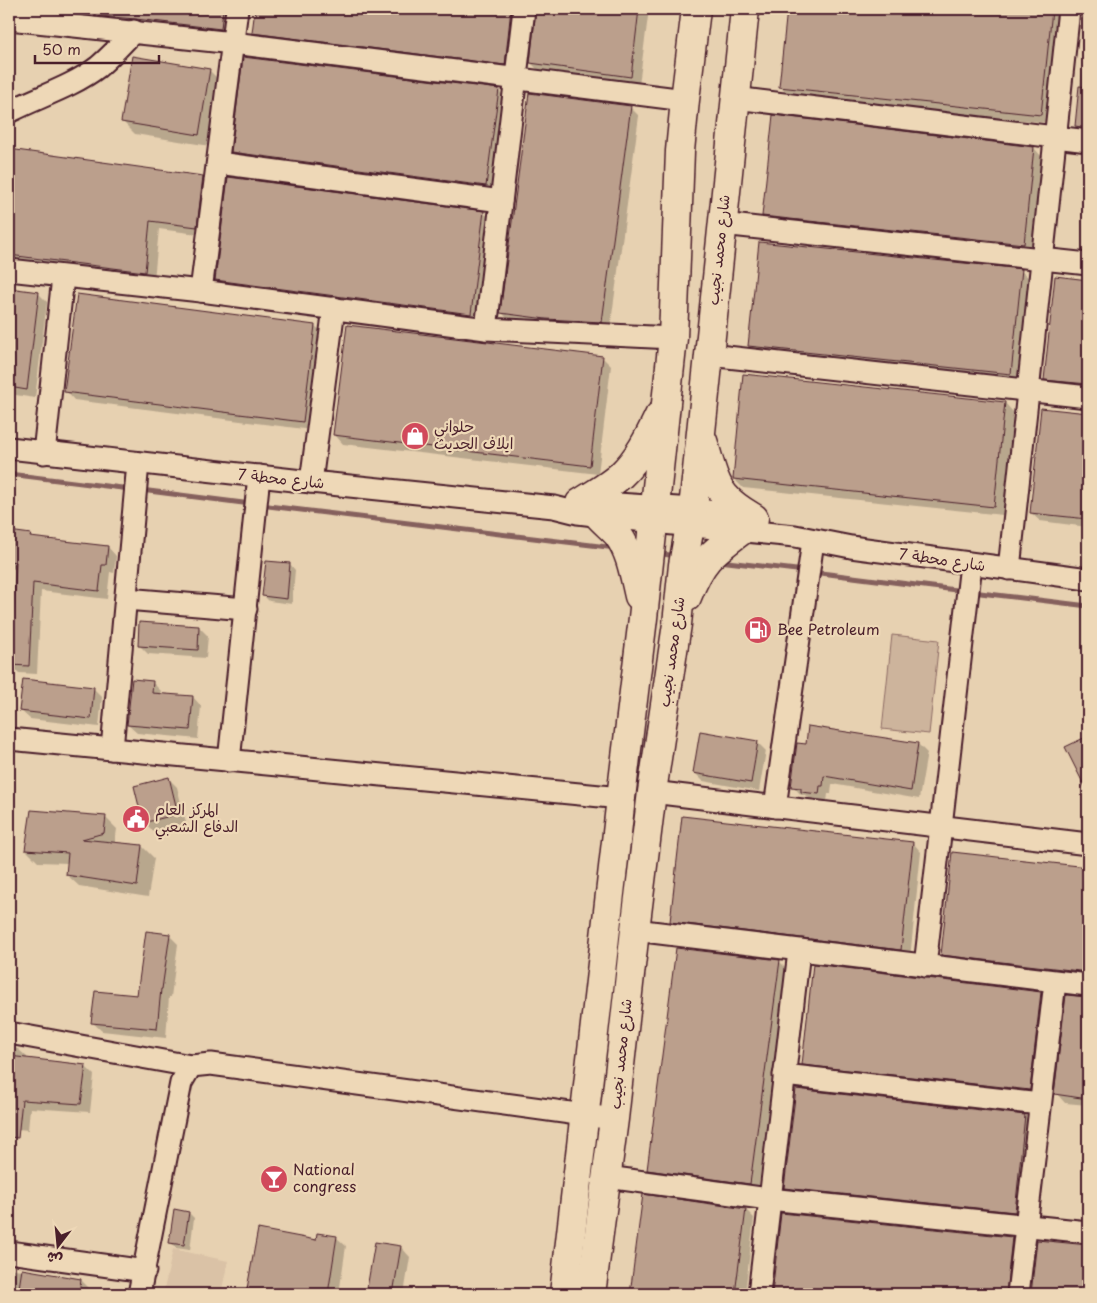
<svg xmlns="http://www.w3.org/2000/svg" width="1097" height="1303" font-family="'Playpen Sans','Playpen Sans Arabic',sans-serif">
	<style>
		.built { fill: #dac2a6 }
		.green { fill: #cdb49c; stroke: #8c6a64 }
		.shadow { fill: #0003 }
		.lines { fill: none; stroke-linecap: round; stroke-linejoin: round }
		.stream { stroke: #85605d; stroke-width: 5 }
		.building { fill: #bb9f8c; stroke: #4a1f2b }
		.minor-casing { stroke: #4a1f2b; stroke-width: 25 }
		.major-casing { stroke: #4a1f2b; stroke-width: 31 }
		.minor { stroke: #eed8b7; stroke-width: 21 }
		.major { stroke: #eed8b7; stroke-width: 28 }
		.labels { text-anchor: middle; stroke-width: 4.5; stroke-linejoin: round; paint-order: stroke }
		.street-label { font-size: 15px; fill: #4a1f2b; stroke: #eed8b7 }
		.poi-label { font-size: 15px; fill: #4a1f2b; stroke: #eed8b7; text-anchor: start }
	</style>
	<rect width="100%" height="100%" fill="#e7d1b1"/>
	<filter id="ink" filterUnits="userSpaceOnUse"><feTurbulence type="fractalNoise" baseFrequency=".02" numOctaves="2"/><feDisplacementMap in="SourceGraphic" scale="10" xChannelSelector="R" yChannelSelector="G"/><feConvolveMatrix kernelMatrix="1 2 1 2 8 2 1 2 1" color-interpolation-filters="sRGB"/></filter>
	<g filter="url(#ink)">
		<polygon class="built" points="173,1249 228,1261 221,1294 163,1294"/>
		<polygon class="green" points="892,635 939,640 929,734 882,729"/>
		<g class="shadow">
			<polygon points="9,9 233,9 229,37"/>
			<polygon points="256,9 524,9 513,73 262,41 253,32"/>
			<polygon points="538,9 649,9 639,85 540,72 531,63"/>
			<polygon points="789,9 1029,9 1052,11 1060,20 1050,123 789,95 780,87"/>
			<polygon points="1088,9 1088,135 1085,134 1076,126"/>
			<polygon points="209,70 221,82 210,146 135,134 123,122"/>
			<polygon points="498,90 507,99 495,195 241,160 233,152"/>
			<polygon points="630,107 639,116 610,330 511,322 502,313"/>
			<polygon points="1034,148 1042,157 1033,253 772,224 764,215"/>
			<polygon points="9,151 203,177 211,186 205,235 159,229 154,280 9,262"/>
			<polygon points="229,178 484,213 493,221 479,322 225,288 217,279"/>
			<polygon points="1021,271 1030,279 1019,382 759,355 750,346"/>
			<polygon points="1056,278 1088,281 1088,392 1054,388 1045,379"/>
			<polygon points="9,290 38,293 47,302 35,398 9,394"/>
			<polygon points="315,326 324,334 312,430 74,400 66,391"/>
			<polygon points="602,357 611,366 598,474 343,444 335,435"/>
			<polygon points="1005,403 1013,412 1003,515 743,488 734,479"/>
			<polygon points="1042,410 1088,415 1088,527 1040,521 1031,513"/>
			<polygon points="9,532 30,535 35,539 108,547 116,556 114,573 110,572 107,599 41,591 37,674 19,673 11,665 12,648 9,648 9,611 15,611 17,569 9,568"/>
			<polygon points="290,564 295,570 292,604 269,601 263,595"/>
			<polygon points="199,627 208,636 206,658 148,654 139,645"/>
			<polygon points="153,683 161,691 161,695 193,697 201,706 198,739 137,733 128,725"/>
			<polygon points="93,688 102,697 99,727 30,719 21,711"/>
			<polygon points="809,728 918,744 927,753 919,799 832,784 831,794 828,794 827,802 811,800 806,795 801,795 793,786 807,746"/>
			<polygon points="1088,737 1088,790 1067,748"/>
			<polygon points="757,742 766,751 759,791 703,781 694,772"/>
			<polygon points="168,778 177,787 186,823 153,831 144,822"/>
			<polygon points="105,817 117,829 115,843 142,846 154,858 148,897 79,886 67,875 68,863 38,862 26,850"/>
			<polygon points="913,843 921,852 910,958 680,930 671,921"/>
			<polygon points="953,853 1088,868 1088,980 951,963 942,954"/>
			<polygon points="169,935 178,944 171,997 169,997 166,1038 102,1031 93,1023 138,997"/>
			<polygon points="779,961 788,970 758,1191 657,1178 648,1169"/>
			<polygon points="1041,993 1049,1002 1038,1098 812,1073 804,1064"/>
			<polygon points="1088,998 1088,1105 1065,1103 1057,1094 1087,999"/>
			<polygon points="9,1047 18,1049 27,1057 26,1060 85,1066 94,1075 90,1112 30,1108 28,1130 9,1128"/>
			<polygon points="797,1090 1025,1116 1034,1125 1023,1220 794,1196 785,1188"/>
			<polygon points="644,1196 746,1210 754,1218 745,1294 631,1294"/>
			<polygon points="189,1213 194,1218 190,1250 176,1248 170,1242"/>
			<polygon points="783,1214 1012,1238 1020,1247 1015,1294 774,1294"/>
			<polygon points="259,1230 317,1241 336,1237 346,1246 339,1294 247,1294"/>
			<polygon points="1038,1241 1088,1247 1088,1294 1032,1294"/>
			<polygon points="376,1243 401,1247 410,1257 404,1294 368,1294"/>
			<polygon points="9,1268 81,1280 92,1291 91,1294 9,1294"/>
		</g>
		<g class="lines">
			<g class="stream">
				<polyline points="9,474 130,489"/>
				<polyline points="141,490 251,504"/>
				<polyline points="260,505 616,548"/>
				<polyline points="657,553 676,556"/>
				<polyline points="719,561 805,571"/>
				<polyline points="813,572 964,591"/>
				<polyline points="972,592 1088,606"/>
			</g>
		</g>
		<g class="building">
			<polygon points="77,9 223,9 221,29 136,19 76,14"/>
			<polygon points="255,9 511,9 505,65 252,33"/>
			<polygon points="536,9 639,9 631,77 530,63"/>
			<polygon points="787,9 1052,10 1041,115 779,87"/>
			<polygon points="132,56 210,69 199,135 121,122"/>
			<polygon points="243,57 499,89 486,186 231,152"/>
			<polygon points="1079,86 1088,87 1088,128 1075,126"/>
			<polygon points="529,93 631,106 602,322 546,319 500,313"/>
			<polygon points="773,115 1034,147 1024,244 762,216"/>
			<polygon points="9,149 203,176 197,227 150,221 145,272 9,255"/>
			<polygon points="228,177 484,211 471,314 215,280"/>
			<polygon points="759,242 1022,269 1011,374 748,346"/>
			<polygon points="1055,276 1088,280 1088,384 1044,380"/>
			<polygon points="9,288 39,292 27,390 9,387"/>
			<polygon points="77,294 315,325 303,422 64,392"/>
			<polygon points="347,325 603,356 590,466 333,435"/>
			<polygon points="743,374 1005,402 994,507 733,479"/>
			<polygon points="1041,408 1088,413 1088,519 1030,513"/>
			<polygon points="9,531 31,534 30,537 108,546 106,565 102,565 99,591 33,583 29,666 10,665 11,640 9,640 9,609 14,610 16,562 9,561"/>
			<polygon points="266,561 290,563 287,599 262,596"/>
			<polygon points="139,622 199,626 198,650 138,646"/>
			<polygon points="23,679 94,687 91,719 19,711"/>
			<polygon points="132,679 153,681 152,693 193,696 190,730 127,725"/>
			<polygon points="808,726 918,743 911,791 824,776 823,786 820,786 819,794 801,792 801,788 791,787 797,743 806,744"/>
			<polygon points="700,731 758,741 751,783 693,773"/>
			<polygon points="1088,736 1088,793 1065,747"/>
			<polygon points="169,777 178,814 143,823 134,786"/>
			<polygon points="31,810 106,816 104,833 82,839 142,845 137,886 66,875 68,853 25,850"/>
			<polygon points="682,816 913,842 901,950 670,922"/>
			<polygon points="952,852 1088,867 1088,972 941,955"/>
			<polygon points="146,931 170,934 162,989 161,989 157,1029 91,1023 95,991 137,995"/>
			<polygon points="676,948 780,960 750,1184 647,1170"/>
			<polygon points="813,964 1041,992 1030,1090 802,1065"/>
			<polygon points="1066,995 1088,997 1088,1099 1054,1094"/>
			<polygon points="9,1056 86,1065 81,1104 22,1100 18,1138 9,1137"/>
			<polygon points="796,1089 1025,1115 1015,1212 784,1188"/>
			<polygon points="643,1194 746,1209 735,1294 630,1294"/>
			<polygon points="174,1209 189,1212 184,1245 169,1243"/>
			<polygon points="781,1213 1012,1237 1006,1294 772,1294"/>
			<polygon points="258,1229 316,1240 317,1233 337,1236 328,1294 246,1294"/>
			<polygon points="1037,1240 1088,1245 1088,1294 1031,1294"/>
			<polygon points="375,1242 401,1246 393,1294 366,1294"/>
			<polygon points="22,1269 81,1279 79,1294 18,1294"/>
		</g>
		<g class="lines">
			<g class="minor-casing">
				<g id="minor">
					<polyline points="9,19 233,43 685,100"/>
					<polyline points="735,98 1088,141"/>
					<path d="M9 112C38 97 72 87 98 67 111 56 122 44 134 31"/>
					<polyline points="218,163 501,201"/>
					<polyline points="722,224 1088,264"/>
					<polyline points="9,270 201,291 486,329 673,338"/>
					<polyline points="201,291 237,9"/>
					<polyline points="486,329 524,9"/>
					<polyline points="709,355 1088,397"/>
					<polyline points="9,448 311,482 554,507 578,513 653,522 795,536 851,547 1088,579"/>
					<polyline points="44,453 63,277"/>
					<polyline points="311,482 334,308"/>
					<polyline points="602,503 693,509 753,518"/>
					<polyline points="1009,569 1069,9"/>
					<polyline points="126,599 246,609"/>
					<polyline points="9,739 112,749 138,463"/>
					<polyline points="112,749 621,798"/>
					<polyline points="229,761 259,476"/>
					<polyline points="652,792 1088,844"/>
					<polyline points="775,807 813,541"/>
					<polyline points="635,930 1088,985"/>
					<polyline points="925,966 971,564"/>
					<polyline points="9,1033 191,1066"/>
					<polyline points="784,1075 1040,1104"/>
					<polyline points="607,1177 769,1199 1088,1232"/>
					<polyline points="9,1252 145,1271"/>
					<polyline points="139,1294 181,1083 191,1066 211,1064 614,1119"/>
					<polyline points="759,1294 799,951"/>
					<polyline points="1018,1294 1055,982"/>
				</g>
			</g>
			<g class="major-casing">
				<g id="major">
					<path d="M703 441C709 459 713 482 725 496 733 506 744 512 754 518"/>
					<path d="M580 503C594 494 609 486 621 475 639 458 649 437 659 416"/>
					<path d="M598 515C604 522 612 528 618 535 631 553 634 575 639 596"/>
					<path d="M687 597C701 561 710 554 741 531"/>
					<polyline points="564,1294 621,798 643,618 673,338 680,151 685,100 696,9"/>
					<polyline points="591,1294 614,1119 635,930 652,792 677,624 683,565 693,509 745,9"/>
				</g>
			</g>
			<use href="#minor" class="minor"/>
			<use href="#major" class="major"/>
		</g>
	</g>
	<defs>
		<g id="shop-disc" transform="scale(1.4375)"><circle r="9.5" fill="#d1495b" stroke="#eed8b7"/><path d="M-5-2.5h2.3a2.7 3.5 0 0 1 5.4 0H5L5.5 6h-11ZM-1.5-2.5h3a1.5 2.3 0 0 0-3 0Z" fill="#fff"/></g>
		<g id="fuel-disc" transform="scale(1.4375)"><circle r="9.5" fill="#d1495b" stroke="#eed8b7"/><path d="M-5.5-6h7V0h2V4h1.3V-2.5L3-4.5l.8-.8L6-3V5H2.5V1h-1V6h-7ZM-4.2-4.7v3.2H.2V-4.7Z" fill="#fff"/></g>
		<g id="civic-disc" transform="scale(1.4375)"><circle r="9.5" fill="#d1495b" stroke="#eed8b7"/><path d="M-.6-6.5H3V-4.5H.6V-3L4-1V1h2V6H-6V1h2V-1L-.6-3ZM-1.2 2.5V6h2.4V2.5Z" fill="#fff"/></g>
		<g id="bar-disc" transform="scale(1.4375)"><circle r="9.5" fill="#d1495b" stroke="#eed8b7"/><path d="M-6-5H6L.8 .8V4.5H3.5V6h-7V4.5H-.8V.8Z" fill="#fff"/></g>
	</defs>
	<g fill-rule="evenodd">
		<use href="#shop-disc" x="415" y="436"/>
		<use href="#fuel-disc" x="758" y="630"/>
		<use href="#civic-disc" x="136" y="819"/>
		<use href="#bar-disc" x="274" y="1179"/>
	</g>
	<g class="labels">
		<g class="street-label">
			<text transform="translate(719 250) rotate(-84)" y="5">شارع محمد نجيب</text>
			<text transform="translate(281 479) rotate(6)" y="5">شارع محطة 7</text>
			<text transform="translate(942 560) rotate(8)" y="5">شارع محطة 7</text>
			<text transform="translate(672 652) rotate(-82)" y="5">شارع محمد نجيب</text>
			<text transform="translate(621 1054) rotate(-84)" y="5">شارع محمد نجيب</text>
		</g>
		<g class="poi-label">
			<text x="434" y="432">حلواني<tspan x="434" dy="17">ايلاف الحديث</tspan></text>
			<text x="777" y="635">Bee Petroleum</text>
			<text x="155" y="815">المركز العام<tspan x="155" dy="17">الدفاع الشعبي</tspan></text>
			<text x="293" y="1175">National<tspan x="293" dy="17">congress</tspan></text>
		</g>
	</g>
	<rect width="1097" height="1303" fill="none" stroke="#eed8b7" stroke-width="30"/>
	<rect x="15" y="15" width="1067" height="1273" fill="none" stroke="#4a1f2b" stroke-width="2" filter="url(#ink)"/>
	<g transform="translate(58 1246) rotate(196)" stroke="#eed8b7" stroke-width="4" paint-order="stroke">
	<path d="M0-4L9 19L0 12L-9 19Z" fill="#4a1f2b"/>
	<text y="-8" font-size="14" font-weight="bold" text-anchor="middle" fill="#4a1f2b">ش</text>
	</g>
	<path d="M35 55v8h124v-8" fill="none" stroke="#4a1f2b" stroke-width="2.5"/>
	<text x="42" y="55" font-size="15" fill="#4a1f2b" stroke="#eed8b7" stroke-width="4" paint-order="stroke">50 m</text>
</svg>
